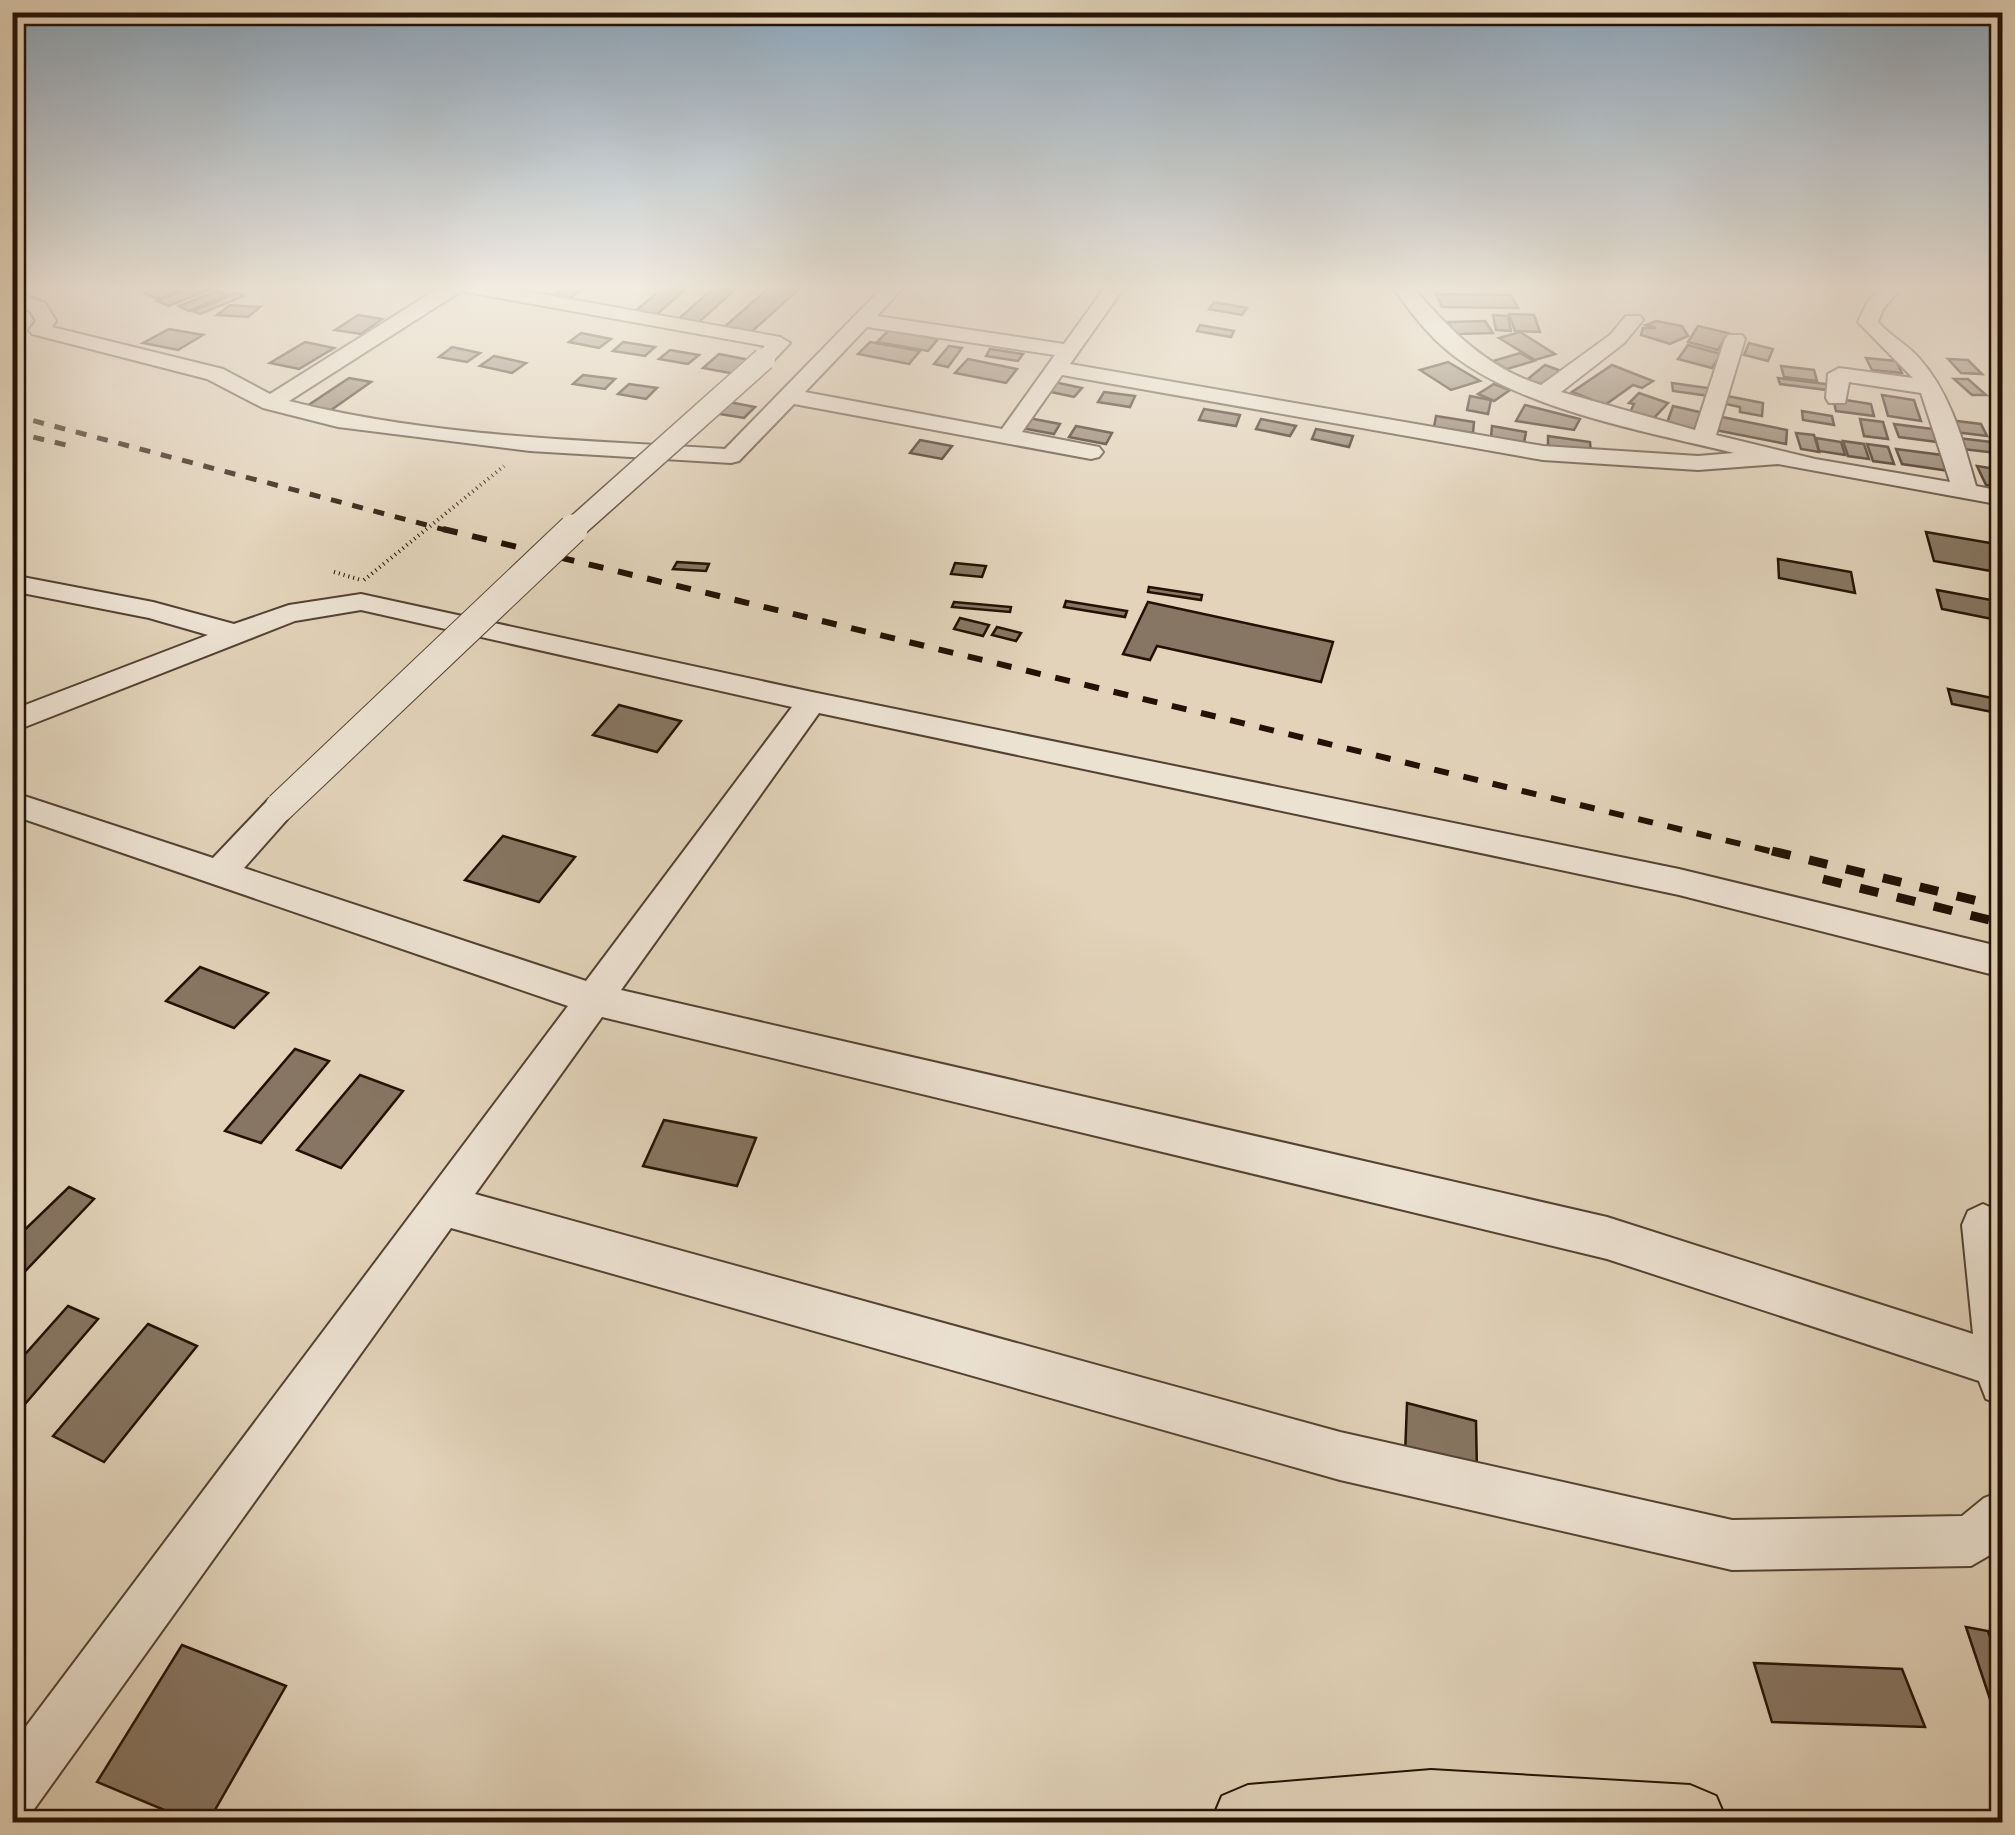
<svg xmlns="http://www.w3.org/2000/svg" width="2015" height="1835" font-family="Alegreya,serif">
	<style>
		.building { fill: #877663; stroke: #241104; stroke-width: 2.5 }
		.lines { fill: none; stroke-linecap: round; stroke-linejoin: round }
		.minor-casing { stroke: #544232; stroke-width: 4 }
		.major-casing { stroke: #241104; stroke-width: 4 }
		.path { stroke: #241104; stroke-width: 4; stroke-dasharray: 1 4; stroke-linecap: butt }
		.minor { fill: #ece2d2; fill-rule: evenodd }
		.major { fill: #e2d3ba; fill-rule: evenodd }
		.rail-far2 { stroke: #241104; stroke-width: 5; stroke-dasharray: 11 11; stroke-linecap: butt }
		.rail-far1 { stroke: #241104; stroke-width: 6; stroke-dasharray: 15 15; stroke-linecap: butt }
		.rail { stroke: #241104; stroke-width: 9; stroke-dasharray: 19 19; stroke-linecap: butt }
		.minor-bridge-far1-casing { stroke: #544232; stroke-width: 25; stroke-linecap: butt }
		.minor-bridge-casing { stroke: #544232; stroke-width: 31; stroke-linecap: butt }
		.path-bridge { stroke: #241104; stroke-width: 4; stroke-dasharray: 1 4; stroke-linecap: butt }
		.minor-bridge-far1 { stroke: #ece2d2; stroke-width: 22 }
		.minor-bridge { stroke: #ece2d2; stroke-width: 29 }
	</style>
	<rect width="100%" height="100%" fill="#e2d3ba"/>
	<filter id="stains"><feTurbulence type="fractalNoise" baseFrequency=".002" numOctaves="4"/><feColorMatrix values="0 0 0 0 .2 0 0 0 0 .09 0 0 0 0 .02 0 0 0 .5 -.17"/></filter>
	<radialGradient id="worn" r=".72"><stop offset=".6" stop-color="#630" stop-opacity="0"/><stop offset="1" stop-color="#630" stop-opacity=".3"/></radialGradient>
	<g class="building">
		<polygon points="162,286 189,286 158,299 144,293"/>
		<polygon points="194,286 218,286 169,306 157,301"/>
		<polygon points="566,286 587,286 566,301 550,298"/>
		<polygon points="665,286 689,286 654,317 632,314"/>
		<polygon points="716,286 739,286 697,324 676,321"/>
		<polygon points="771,286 798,290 749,334 722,329"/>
		<polygon points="217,291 227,295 189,311 179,306"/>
		<polygon points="237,293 244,296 200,314 193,311"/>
		<polygon points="1436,294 1511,295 1518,308 1442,307"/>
		<polygon points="1214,302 1247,308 1242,315 1209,309"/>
		<polygon points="230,305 260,307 248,317 217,315"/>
		<polygon points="1509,314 1534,315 1540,332 1515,331"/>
		<polygon points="358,315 382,319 361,334 335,330"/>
		<polygon points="1493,315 1508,316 1511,331 1496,330"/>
		<polygon points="1485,321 1493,333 1456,334 1448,322"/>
		<polygon points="1656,321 1682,326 1688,336 1670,344 1641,335 1643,328 1656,328 1646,325"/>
		<polygon points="1200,325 1234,331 1231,337 1197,331"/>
		<polygon points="1698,326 1728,333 1718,350 1688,342"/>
		<polygon points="169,329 203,335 178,350 143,343"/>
		<polygon points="889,330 938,339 928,351 877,342"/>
		<polygon points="1520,332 1555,354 1535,360 1499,338"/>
		<polygon points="581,333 611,339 599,348 569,342"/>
		<polygon points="305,342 334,348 299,369 270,363"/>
		<polygon points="623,342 655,347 645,356 613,351"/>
		<polygon points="870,342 920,351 909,364 858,354"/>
		<polygon points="1749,343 1773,349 1768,361 1744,355"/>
		<polygon points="1688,345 1721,354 1712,368 1678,359"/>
		<polygon points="949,346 962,348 948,367 934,364"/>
		<polygon points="452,347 480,353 467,362 439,357"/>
		<polygon points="990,349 1023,354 1018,361 986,356"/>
		<polygon points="670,350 699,355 688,364 659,359"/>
		<polygon points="1520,353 1534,361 1507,369 1493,361"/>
		<polygon points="719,354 750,360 735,374 703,368"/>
		<polygon points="494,356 526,363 512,373 480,366"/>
		<polygon points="1866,358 1896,361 1902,373 1872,370"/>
		<polygon points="968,359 1017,369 1006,383 955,373"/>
		<polygon points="1948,359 1968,360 1982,374 1961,373"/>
		<polygon points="1448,362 1480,381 1451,390 1420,370"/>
		<polygon points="1545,365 1564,372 1544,389 1524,382"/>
		<polygon points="1612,365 1653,381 1642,388 1633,385 1605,405 1572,392"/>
		<polygon points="1781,366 1814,370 1817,381 1784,377"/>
		<polygon points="583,375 615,379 605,389 573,384"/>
		<polygon points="349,378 371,382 324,415 301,410"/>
		<polygon points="1778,378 1826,384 1827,390 1780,384"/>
		<polygon points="1954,379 1968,379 1986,395 1972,395"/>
		<polygon points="1054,382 1082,388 1074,397 1046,391"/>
		<polygon points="1672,383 1708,388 1709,396 1673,391"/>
		<polygon points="629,384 657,388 646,399 618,394"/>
		<polygon points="1494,384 1510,390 1494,401 1478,394"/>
		<polygon points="1104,392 1135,396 1130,407 1098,402"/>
		<polygon points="1639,393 1668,403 1652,420 1630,412 1634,404 1629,403"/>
		<polygon points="1882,395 1914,400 1921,421 1888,416"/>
		<polygon points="1470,396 1491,400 1488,414 1467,410"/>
		<polygon points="1727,396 1763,403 1762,416 1740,412 1740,407 1726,404"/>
		<polygon points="1833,398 1871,404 1874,416 1836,411"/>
		<polygon points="724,401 755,407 744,418 713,413"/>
		<polygon points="1525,405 1580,419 1574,430 1516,421"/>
		<polygon points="1673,406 1704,413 1699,431 1667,423"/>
		<polygon points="1204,409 1240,415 1236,426 1199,420"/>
		<polygon points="1802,411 1832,416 1834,425 1803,420"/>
		<polygon points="1436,416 1474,422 1473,433 1434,427"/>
		<polygon points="1717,416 1787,430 1786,444 1715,430"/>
		<polygon points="1023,417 1060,424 1054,434 1016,427"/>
		<polygon points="1261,419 1296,426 1290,436 1256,429"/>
		<polygon points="1860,419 1883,422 1888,439 1864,436"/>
		<polygon points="1949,420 1981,424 1987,436 1955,432"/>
		<polygon points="1894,424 1932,429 1937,442 1899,437"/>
		<polygon points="1076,426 1112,433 1106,444 1069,437"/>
		<polygon points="1492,426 1526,432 1524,443 1491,437"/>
		<polygon points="1316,429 1353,436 1349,447 1312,439"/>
		<polygon points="1796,433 1814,435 1819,452 1801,449"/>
		<polygon points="1548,436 1590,442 1591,453 1548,447"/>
		<polygon points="1816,438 1841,442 1845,455 1819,451"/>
		<polygon points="1958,438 1991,442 1997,453 1963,449"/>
		<polygon points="920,440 952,446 942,459 910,453"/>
		<polygon points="1843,441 1864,444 1869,459 1848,456"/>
		<polygon points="1867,444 1888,447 1894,464 1873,461"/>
		<polygon points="1896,449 1942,455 1949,471 1902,464"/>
		<polygon points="1977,466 2002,470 2002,487 1986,485"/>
		<polygon points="1926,532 2002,545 2002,573 1934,561"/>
		<polygon points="1778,559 1851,572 1855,593 1779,578"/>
		<polygon points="677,562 709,564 706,571 673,569"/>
		<polygon points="955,563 986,566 982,577 951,574"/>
		<polygon points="1149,587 1202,595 1201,600 1148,592"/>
		<polygon points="1937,590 2002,602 2002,621 1942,609"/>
		<polygon points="1066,601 1127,611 1125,617 1064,607"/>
		<polygon points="954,602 1011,607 1010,612 952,607"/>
		<polygon points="1148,602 1333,642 1321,682 1157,646 1150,660 1123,654"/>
		<polygon points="960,618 989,625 983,636 954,629"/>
		<polygon points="997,627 1021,633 1016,641 992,635"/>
		<polygon points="1948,689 2002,700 2002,714 1952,704"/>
		<polygon points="619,705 681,721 657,752 593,735"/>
		<polygon points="503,836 575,857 539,902 465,880"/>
		<polygon points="200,967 268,993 234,1028 166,1001"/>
		<polygon points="295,1049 329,1061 261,1143 225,1131"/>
		<polygon points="360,1075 403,1091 341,1168 297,1150"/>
		<polygon points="664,1120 756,1138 737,1186 643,1166"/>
		<polygon points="69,1187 94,1199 12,1285 12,1242"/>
		<polygon points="68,1306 98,1319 25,1404 12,1399 12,1369"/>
		<polygon points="148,1324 197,1346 104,1462 53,1436"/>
		<polygon points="1407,1403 1476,1421 1477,1474 1405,1455"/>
		<polygon points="1966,1627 1988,1631 1996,1655 2002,1656 2002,1735"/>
		<polygon points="182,1645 286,1686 208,1822 193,1822 97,1782"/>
		<polygon points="1754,1663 1902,1669 1925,1727 1772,1722"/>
	</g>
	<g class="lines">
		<g class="minor-casing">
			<g id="minor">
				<path d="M442 286H497L780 337 790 343 771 363 764 365 753 359 765 346 461 291 289 401C431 437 580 440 725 449L884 286H904L877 316 1064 344 1106 286H1125L1070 364 1543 446 1698 456 1734 453C1644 431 1510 408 1441 345 1423 329 1406 306 1392 286H1412C1448 328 1486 368 1541 385L1610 335 1626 316H1640L1643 320 1624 343 1561 392 1695 430 1725 339 1728 335H1742L1745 339 1716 435 1815 459 1950 482 1921 393 1849 382 1845 403H1829L1826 398 1828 374 1839 368 1913 378 1858 322 1867 303 1883 286H1903L1883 309 1878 322C1890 336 1907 344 1919 358 1951 394 1963 441 1976 486L2002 491V505L1778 464 1698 470 1543 460 1062 375 1022 432 1099 447 1103 452 1099 457 1091 459 794 404 739 461 731 463 530 451 338 427 263 408 207 379 32 334 29 330 36 321 30 311 12 303V290L45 303 56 321 52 327 223 369 270 394ZM867 327 1055 355 1002 429 805 392Z"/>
				<polygon points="12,575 153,602 234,624 289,605 361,594 812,692 1679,869 2002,947 2002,977 1679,895 819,713 621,990 1607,1217 1973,1334 1962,1225 1968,1211 1983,1204 1998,1211 2002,1221 2002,1406 1986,1399 1979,1381 1607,1259 602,1017 475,1194 1340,1432 1732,1520 1962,1516 1984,1498 2002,1491 2002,1548 1971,1566 1732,1570 1340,1480 451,1228 32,1812 12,1820 12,1745 568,1006 12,815 12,792 213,858 269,799 280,795 291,799 296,807 291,815 244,868 586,981 792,707 361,610 295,621 12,732 12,710 208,635 149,618 12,591"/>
			</g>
		</g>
		<g class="major-casing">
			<polygon id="major" points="1431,1770 1690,1785 1716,1796 1727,1822 1211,1822 1222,1796 1248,1785"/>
		</g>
		<polyline class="path" points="334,572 361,580"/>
		<use href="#minor" class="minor"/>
		<use href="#major" class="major"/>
		<g class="rail-far2">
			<polyline points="12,415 453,532"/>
			<polyline points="12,432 66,445"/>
		</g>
		<polyline class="rail-far1" points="443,529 1782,854"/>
		<g class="rail">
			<polyline points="1772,851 2002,907"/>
			<polyline points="1823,879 2002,923"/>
		</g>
		<g class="minor-bridge-far1-casing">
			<polyline id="minor-bridge-far1" points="570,532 764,359"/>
		</g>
		<g class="minor-bridge-casing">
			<polyline id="minor-bridge" points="280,807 573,529"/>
		</g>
		<polyline class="path-bridge" points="364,580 504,466"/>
		<use href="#minor-bridge-far1" class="minor-bridge-far1"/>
		<use href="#minor-bridge" class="minor-bridge"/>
	</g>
	<linearGradient id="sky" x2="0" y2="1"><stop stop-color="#8ba6bd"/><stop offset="0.53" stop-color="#f2ebe0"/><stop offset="1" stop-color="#f2ebe0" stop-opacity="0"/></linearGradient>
	<rect width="2015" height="543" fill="url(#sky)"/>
	<rect width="2015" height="1835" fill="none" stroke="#e2d3ba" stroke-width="50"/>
	<rect x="15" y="15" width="1985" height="1805" fill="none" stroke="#241104" stroke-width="5"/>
	<rect x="25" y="25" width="1965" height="1785" fill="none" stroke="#241104" stroke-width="2.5"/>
	<rect width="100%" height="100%" filter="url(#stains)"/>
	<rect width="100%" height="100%" fill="url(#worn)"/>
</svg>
